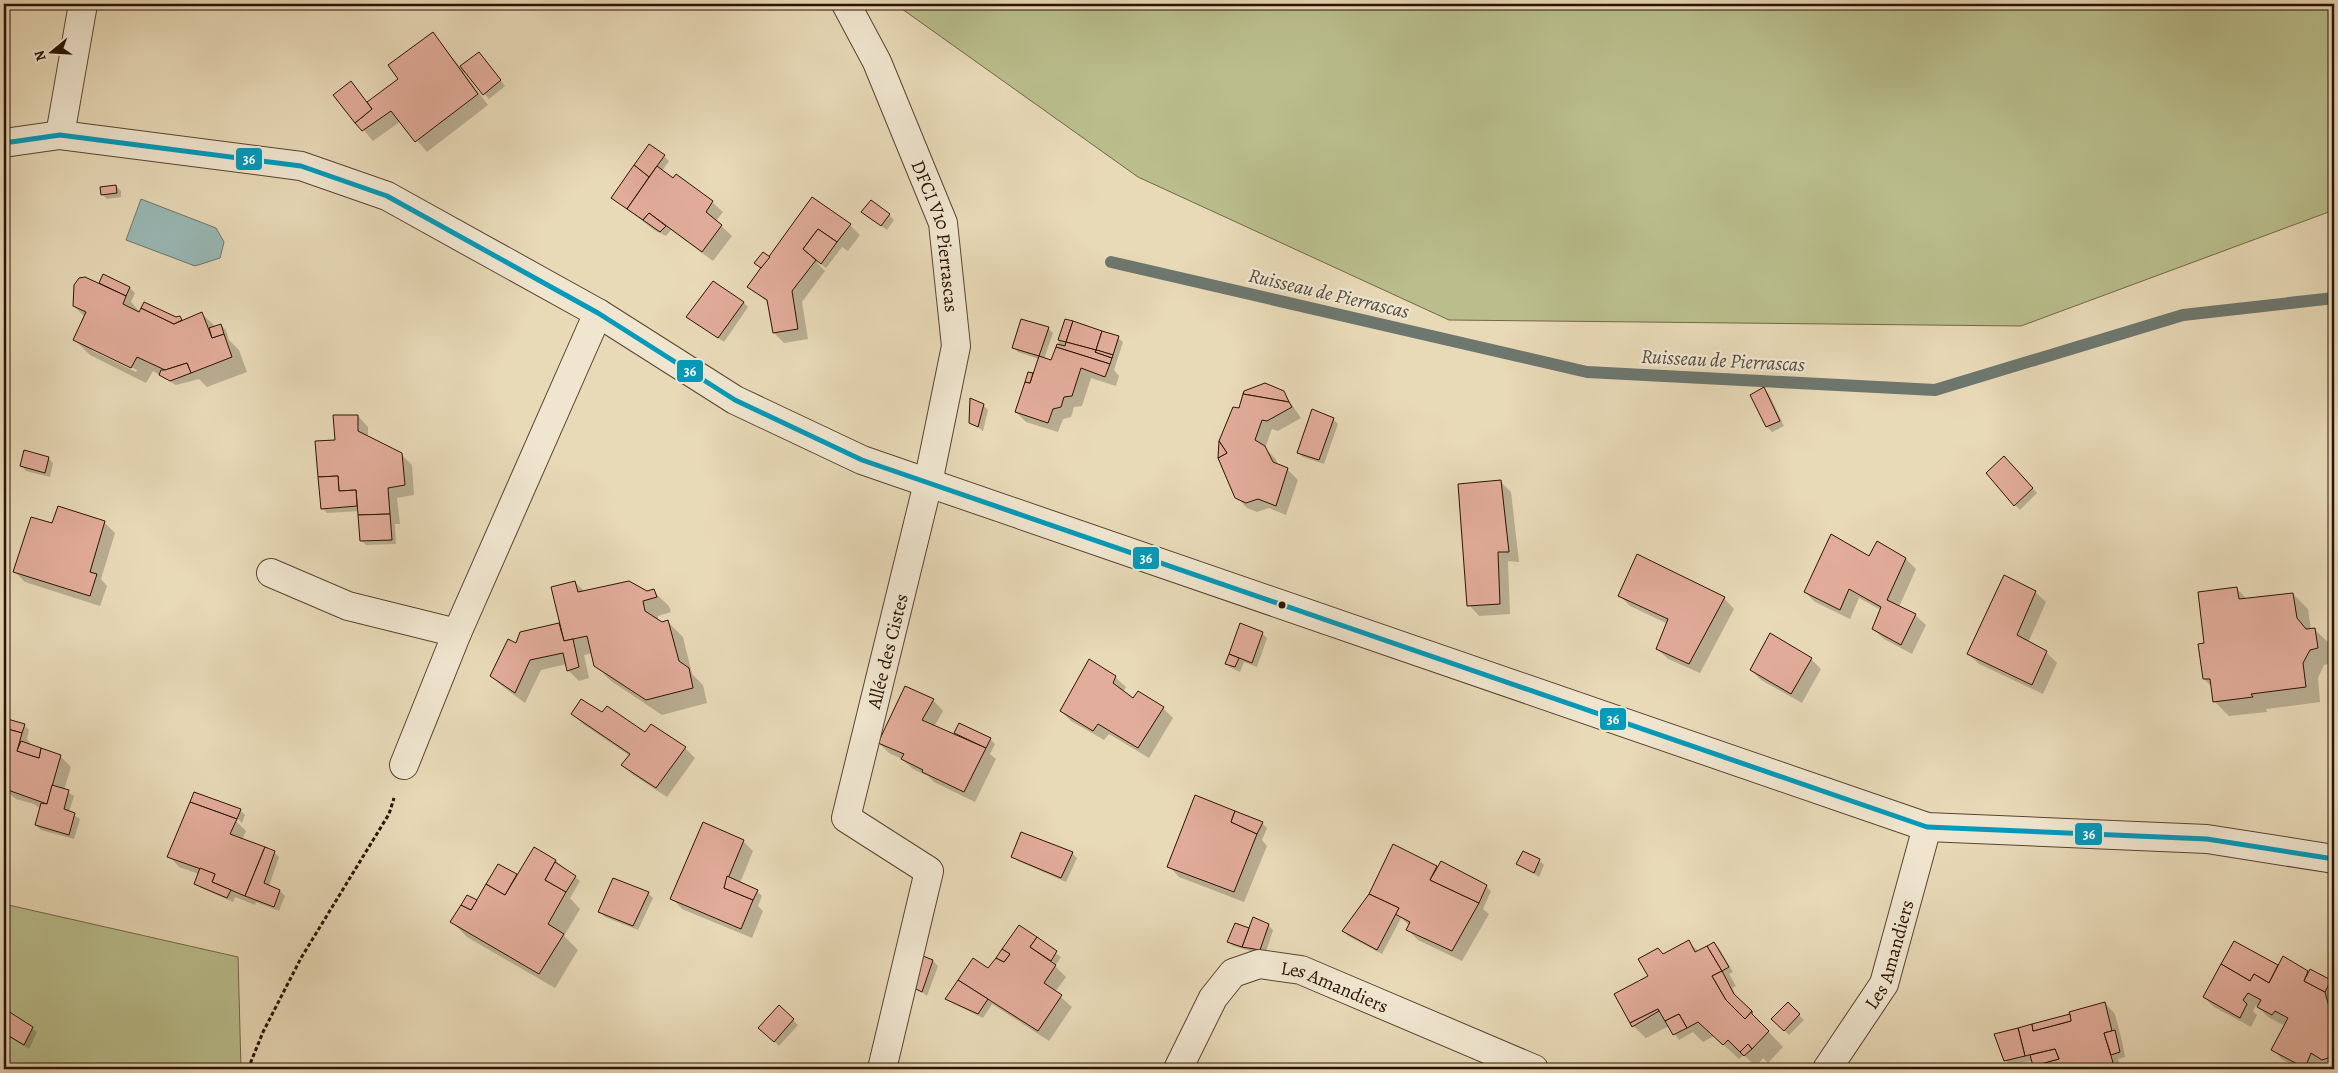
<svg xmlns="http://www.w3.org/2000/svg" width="2338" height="1073" font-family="Alegreya,serif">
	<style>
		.green { fill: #b9be8c; stroke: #726847 }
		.water { fill: #99b9b6; stroke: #6d776e }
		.shadow { fill: #0003; fill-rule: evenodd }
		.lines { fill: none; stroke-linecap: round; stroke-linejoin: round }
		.stream { stroke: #6d776e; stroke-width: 12 }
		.building { fill: #e2ac9a; stroke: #2b1302 }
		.minor-casing { stroke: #5a442f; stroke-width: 30 }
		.path { stroke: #2b1302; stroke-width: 3; stroke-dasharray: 4 2.5; stroke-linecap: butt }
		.minor { stroke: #f0e6d0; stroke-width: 28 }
		.bus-1-casing { stroke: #f0e6d0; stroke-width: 9 }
		.bus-1 { stroke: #049aba; stroke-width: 5 }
		.bus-dot { fill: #2b1302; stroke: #f0e6d0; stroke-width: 2 }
		.labels { text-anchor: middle; stroke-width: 4.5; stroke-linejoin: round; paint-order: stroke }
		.street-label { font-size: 19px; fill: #2b1302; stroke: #f0e6d0 }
		.water-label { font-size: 20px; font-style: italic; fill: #524d41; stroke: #f0e6d0 }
		.line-badge { stroke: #f0e6d0; stroke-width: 2 }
		.badge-label { font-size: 14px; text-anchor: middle; font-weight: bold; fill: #fff }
	</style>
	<rect width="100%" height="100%" fill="#e8d9b7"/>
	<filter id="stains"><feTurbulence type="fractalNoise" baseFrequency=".004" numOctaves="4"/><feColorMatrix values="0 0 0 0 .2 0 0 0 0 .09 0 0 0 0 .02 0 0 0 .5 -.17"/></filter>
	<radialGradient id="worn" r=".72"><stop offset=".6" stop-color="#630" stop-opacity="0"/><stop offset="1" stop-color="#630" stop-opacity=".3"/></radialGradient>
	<g class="green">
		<polygon points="895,4 2334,4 2334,210 2021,326 1449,320 1138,177"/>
		<polygon points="4,904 238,957 241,1069 4,1069"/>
	</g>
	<polygon class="water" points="141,199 216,228 224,242 220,258 195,266 126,240"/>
	<g class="shadow">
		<polygon points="433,34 460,67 479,53 505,86 489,99 466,71 464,73 488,105 427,152 401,121 373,141 334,95 368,103 400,79"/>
		<polygon points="664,156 669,161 662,171 673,180 676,176 712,202 723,212 716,221 732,236 713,261 671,230 666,236 654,230 613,198"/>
		<polygon points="116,186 121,191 121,197 107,199 102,194"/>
		<polygon points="889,215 894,220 887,230 868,217"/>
		<polygon points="850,225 860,235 848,251 842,247 826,268 818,262 817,263 825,271 802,302 808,339 784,343 774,333 769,303 749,287 770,258"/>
		<path d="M101 283 130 288 135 293 131 302 140 312 179 318 183 322 202 314 216 327 221 325 226 330 229 340 239 350 247 372 207 387 199 379 176 385 153 371 146 383 90 355 75 340 85 317 74 306 106 288ZM91 347 137 370 136 372 91 350Z"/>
		<polygon points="743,302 748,307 724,342 688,317"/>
		<polygon points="1066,320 1118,338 1123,342 1114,370 1119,376 1116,386 1091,378 1082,406 1074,407 1071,417 1063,419 1058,432 1026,422 1016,412 1029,373 1034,376 1039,359 1018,352 1013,347 1048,328 1053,333 1044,359 1052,362"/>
		<polygon points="1764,389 1769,394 1784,426 1772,432 1767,427"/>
		<polygon points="1283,392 1301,418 1278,431 1272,429 1265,448 1275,458 1279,466 1287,469 1298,480 1286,515 1269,508 1257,512 1247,508 1236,497 1240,410"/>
		<polygon points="983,405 988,410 983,431 970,422"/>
		<polygon points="358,416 368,427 368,438 401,454 412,465 414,495 397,498 400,524 395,524 396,544 366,545 361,540 359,511 327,513 322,508 336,441"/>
		<polygon points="1333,419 1338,424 1324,464 1303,457 1298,452"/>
		<polygon points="48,458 53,463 50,477 26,471 21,466"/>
		<polygon points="2009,462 2037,493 2020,510 2015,505"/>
		<polygon points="1501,482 1511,492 1519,562 1508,561 1510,614 1479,616 1469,605"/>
		<polygon points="104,522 115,533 101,579 107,586 100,606 25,582 15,572 53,525"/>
		<polygon points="1869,558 1906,559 1916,569 1899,607 1915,615 1926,625 1912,654 1884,639 1873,629 1881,610 1859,598 1850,619 1815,602 1805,592"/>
		<polygon points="575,582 585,592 653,591 669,606 671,612 658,616 658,621 662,623 668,622 683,637 692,674 703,685 707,703 662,715 611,681 595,665 592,653 584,655 589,678 579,681 568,670 567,664 541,670 525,703 502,686 491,676 516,644 559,624 562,627"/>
		<polygon points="2236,588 2247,599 2293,594 2308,609 2311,630 2314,629 2330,644 2332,663 2324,665 2318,678 2320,702 2266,709 2267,712 2229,716 2214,701 2212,687 2204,679 2206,644"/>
		<polygon points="2035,592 2046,602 2028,643 2046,652 2057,663 2043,694 1979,664 1968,654"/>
		<polygon points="1619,595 1724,598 1734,609 1700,673 1668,659 1657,649 1668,624 1630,606"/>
		<polygon points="4,610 8,614 4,628"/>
		<polygon points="1241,625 1262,633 1267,638 1257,667 1244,662 1240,672 1231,668 1226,663"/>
		<polygon points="1811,659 1821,669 1802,703 1761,680 1751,670"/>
		<polygon points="1115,677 1126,687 1123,692 1133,699 1163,708 1173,718 1149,758 1109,734 1104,740 1071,721 1061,711"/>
		<polygon points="933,700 943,711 934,727 961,739 956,733 990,739 995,744 990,754 996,759 975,802 934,782 928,776 913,769 902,759 889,753 879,743"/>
		<polygon points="573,714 602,714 646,734 685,748 695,758 667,797 633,775 623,765 630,756 583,724"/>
		<polygon points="4,719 24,725 29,730 27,739 32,746 60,756 71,767 64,790 74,796 69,812 80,819 74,839 41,830 36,825 41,809 34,804 16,799 4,790"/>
		<polygon points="240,810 245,815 242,823 235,816 235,820 246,831 242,840 274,852 279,857 269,886 280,891 285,896 279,911 256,902 255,905 235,897 233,902 201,888 196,883 199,874 179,867 169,856"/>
		<polygon points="1262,823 1267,828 1262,840 1267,846 1244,902 1179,877 1169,866"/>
		<polygon points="743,841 753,851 740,883 757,891 762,896 758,906 763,911 752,938 682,909 672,898"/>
		<polygon points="534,849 556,861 580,881 570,898 580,909 564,936 578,950 555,988 467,937 452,922 476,901 516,875 518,876"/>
		<polygon points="1072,853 1077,858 1066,882 1018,861 1013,856"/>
		<polygon points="1539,860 1544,865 1539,877 1518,863"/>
		<polygon points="1437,867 1486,886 1491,891 1483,909 1489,914 1462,961 1418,940 1408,930 1410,926 1401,918 1382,954 1348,936 1344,931"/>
		<polygon points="648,893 653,898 638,930 605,917 600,912"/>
		<polygon points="1268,925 1273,930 1265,955 1233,946 1229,942 1250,929"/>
		<polygon points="1019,927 1061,957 1055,966 1066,977 1055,992 1072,1007 1049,1041 992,1004 983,1018 952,1003 947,999 989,970"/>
		<polygon points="1689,942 1699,952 1714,943 1719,948 1733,972 1729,974 1736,986 1732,988 1738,1000 1783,1047 1768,1063 1763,1058 1756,1067 1744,1055 1739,1059 1714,1036 1703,1042 1693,1032 1679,1040 1669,1026 1646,1038 1633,1026 1658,949 1664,955"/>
		<polygon points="2235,943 2279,967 2309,973 2310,971 2334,985 2329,998 2334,1003 2334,1069 2322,1062 2319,1069 2300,1069 2283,1060 2273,1050 2288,1021 2283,1025 2268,1017 2256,1005 2253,1011 2257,1015 2251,1027 2214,1007 2204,997"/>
		<polygon points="923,958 933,961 938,966 927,996 913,986"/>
		<polygon points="2105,1003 2115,1014 2122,1041 2125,1057 2118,1059 2121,1069 2039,1069 2031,1061 2011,1065 2005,1060 2071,1015"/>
		<polygon points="1788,1004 1804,1020 1789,1035 1773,1019"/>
		<polygon points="779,1007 798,1025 779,1046 765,1033"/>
		<polygon points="8,1013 37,1032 29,1049 4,1034 4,1021"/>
	</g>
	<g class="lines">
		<polyline class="stream" points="1111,262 1587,372 1935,390 2183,315 2334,298"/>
	</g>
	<g class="building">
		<polygon points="433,32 478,94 415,142 391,111 362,131 355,123 372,109 367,102 398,79 388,65"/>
		<polygon points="479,52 501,80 483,95 460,66"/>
		<polygon points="351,81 372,109 355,123 333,95"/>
		<polygon points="649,144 665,155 649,177 634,165"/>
		<polygon points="634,165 649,177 627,209 611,198"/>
		<polygon points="657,166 673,178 676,174 713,201 706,212 722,225 702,252 649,213 643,220 627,209"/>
		<polygon points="116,185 117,193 101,195 100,187"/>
		<polygon points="812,197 851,224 837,242 818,229 803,249 816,260 792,291 798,329 773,333 767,300 747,287"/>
		<polygon points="871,200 890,214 881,226 861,212"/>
		<polygon points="649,213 666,226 660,232 643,220"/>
		<polygon points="818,229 837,242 821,264 803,249"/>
		<polygon points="763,252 770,257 761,268 754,263"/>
		<polygon points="103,274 130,287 126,296 99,283"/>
		<polygon points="85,277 126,296 123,304 139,312 141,308 174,324 202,312 212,338 224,334 232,357 191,373 187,363 165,370 137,357 131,368 73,340 86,312 73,306 74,285 79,278"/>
		<polygon points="713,281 744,302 718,338 686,317"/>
		<polygon points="144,302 176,317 180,316 182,320 174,324 141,308"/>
		<polygon points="1021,319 1049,327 1039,356 1012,348"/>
		<polygon points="1065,319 1073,321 1066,342 1058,340"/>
		<polygon points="1073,321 1102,331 1096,350 1066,342"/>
		<polygon points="221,324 224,334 212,338 209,328"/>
		<polygon points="1102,331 1119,336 1113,355 1096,350"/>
		<polygon points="1066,342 1096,350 1095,352 1112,358 1110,364 1056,347 1057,344 1065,346"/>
		<polygon points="1056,347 1110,364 1105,377 1081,368 1072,396 1064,397 1061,407 1053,409 1048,423 1015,412 1025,382 1030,383 1039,356 1051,360"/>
		<polygon points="1097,350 1113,355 1112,358 1095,352"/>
		<polygon points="187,363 191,373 170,381 159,375 161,370 165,370"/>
		<polygon points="1028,372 1033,373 1030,383 1025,382"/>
		<polygon points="1265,383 1284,391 1289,402 1243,394 1244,391"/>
		<polygon points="1764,387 1780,421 1766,427 1750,395"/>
		<polygon points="1243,394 1289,402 1292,407 1267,421 1262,420 1255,440 1265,446 1273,462 1288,468 1276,506 1258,499 1246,503 1235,498 1218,458 1227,453 1219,441 1233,407 1239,408"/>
		<polygon points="970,398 984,404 978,427 969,423"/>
		<polygon points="1312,409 1334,418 1319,460 1297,453"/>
		<polygon points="333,415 358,415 358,431 402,453 405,485 388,488 390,514 358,515 356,490 339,491 338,476 318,477 315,441 335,440"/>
		<polygon points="1219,441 1227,453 1218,458"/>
		<polygon points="24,450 49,457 45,473 20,466"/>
		<polygon points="2004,456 2033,488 2014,506 1986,473"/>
		<polygon points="338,476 339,491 356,490 357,506 321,509 318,477"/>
		<polygon points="1501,480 1509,552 1498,552 1500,604 1467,606 1458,484"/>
		<polygon points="58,506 105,521 90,572 97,574 90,596 13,572 31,517 52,523"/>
		<polygon points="390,514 392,540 360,541 358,515"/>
		<polygon points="1831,534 1869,556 1877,541 1906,558 1887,600 1916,614 1901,645 1872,629 1881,607 1849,589 1840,610 1804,592"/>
		<polygon points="1637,554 1725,597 1689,664 1656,649 1668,619 1618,596"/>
		<polygon points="2004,575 2036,591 2017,635 2047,651 2032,685 1967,654"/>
		<polygon points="575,581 578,592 629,581 647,591 654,589 657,597 643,601 645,611 662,622 668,620 679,661 689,668 693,688 646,700 594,666 587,636 564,641 551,587"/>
		<polygon points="2237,587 2239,599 2293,593 2297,618 2306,629 2315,628 2318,648 2310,650 2303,663 2306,687 2251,694 2253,697 2213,702 2210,679 2203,679 2198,644 2204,643 2198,592"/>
		<polygon points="559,623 564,641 573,639 579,667 567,671 563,653 530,660 515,693 490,676 508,639 516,643 520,632"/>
		<polygon points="1240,623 1263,632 1252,663 1229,654"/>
		<polygon points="1770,633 1812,658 1791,694 1750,670"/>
		<polygon points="1229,654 1239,658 1235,667 1225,664"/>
		<polygon points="1089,659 1116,676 1113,683 1133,698 1138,691 1164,707 1138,748 1098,724 1093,731 1060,711"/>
		<polygon points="905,686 934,699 922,720 986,748 964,792 922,772 923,770 901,759 904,754 878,743"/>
		<polygon points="581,699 602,712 607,706 645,732 651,724 686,747 656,788 621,765 630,754 571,714"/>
		<polygon points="4,718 25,724 22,733 4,728"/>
		<polygon points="959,723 991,738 986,748 954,733"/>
		<polygon points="4,728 22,733 17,751 39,758 41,748 61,755 47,804 5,789 7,785 4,784"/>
		<polygon points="21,741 41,748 39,758 17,751"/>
		<polygon points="52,785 69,790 64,809 75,813 69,835 35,825 41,803 47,804"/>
		<polygon points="194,792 241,809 237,819 190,802"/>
		<polygon points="1195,795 1235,811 1231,822 1257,834 1234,892 1167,867"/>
		<polygon points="190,802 237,819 230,834 265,847 245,896 212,882 215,874 167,857"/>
		<polygon points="1235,811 1263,822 1257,834 1231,822"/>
		<polygon points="703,822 744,840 724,888 753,900 741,929 670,899"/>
		<polygon points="1021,832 1073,852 1061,878 1011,857"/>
		<polygon points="1393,844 1437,866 1430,880 1479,903 1452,951 1406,930 1410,922 1395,914 1399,908 1369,894"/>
		<polygon points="265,847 275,851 264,883 280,890 274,907 245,896"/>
		<polygon points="534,847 556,860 545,880 566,892 548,924 564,934 539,974 450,922 461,905 471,910 486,884 505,895"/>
		<polygon points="1523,851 1540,859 1534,873 1516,864"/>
		<polygon points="1441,861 1487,885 1479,903 1430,880"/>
		<polygon points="555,862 576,876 566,892 545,880"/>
		<polygon points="498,864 517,874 505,895 486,884"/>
		<polygon points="200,868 215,874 212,882 231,890 227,898 194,884"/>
		<polygon points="727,876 758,890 753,900 724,888"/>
		<polygon points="613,878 649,892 633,926 598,912"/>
		<polygon points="1369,894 1399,908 1377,950 1342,931"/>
		<polygon points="467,895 477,900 471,910 461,905"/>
		<polygon points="1253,917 1269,924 1260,950 1242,947"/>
		<polygon points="1235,923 1249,928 1242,947 1227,942"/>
		<polygon points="1019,925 1037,937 1030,947 1056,965 1044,983 1062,995 1038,1031 958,980 973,958 988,968 996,958 1004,962 1010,954 1002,949"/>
		<polygon points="1037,937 1057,951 1051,961 1030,947"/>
		<polygon points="1689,940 1695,952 1707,946 1722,971 1712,976 1726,1000 1745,1019 1752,1011 1752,1014 1769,1031 1752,1049 1748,1044 1740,1052 1728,1040 1723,1045 1698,1022 1687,1028 1679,1014 1665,1021 1658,1009 1630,1023 1614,994 1648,976 1638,959 1658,948 1663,954"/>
		<polygon points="2234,941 2278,965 2269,983 2254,974 2250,981 2221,964"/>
		<polygon points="1714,942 1729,967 1722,971 1707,946"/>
		<polygon points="1002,949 1010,954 1004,962 996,958"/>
		<polygon points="923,956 933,960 922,992 912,987"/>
		<polygon points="2283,956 2308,971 2304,981 2325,992 2334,1026 2334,1056 2322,1060 2311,1053 2305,1068 2271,1050 2288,1018 2275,1011 2272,1015 2257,1007 2261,1000 2248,993 2243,1000 2247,1004 2240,1018 2203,997 2221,964 2250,981 2254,974 2269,983"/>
		<polygon points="2310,969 2331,980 2325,992 2304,981"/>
		<polygon points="1722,971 1734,994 1752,1011 1745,1019 1726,1000 1712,976"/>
		<polygon points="958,980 988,999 978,1014 945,999"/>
		<polygon points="1788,1002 1800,1014 1784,1031 1771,1019"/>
		<polygon points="2105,1002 2112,1031 2104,1033 2115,1069 2040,1069 2039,1064 2059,1059 2055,1049 2025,1056 2018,1028 2032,1024 2033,1031 2071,1021 2069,1012"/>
		<polygon points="779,1005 794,1019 774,1042 758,1028"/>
		<polygon points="1658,1009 1659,1011 1632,1027 1630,1023"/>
		<polygon points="8,1011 33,1027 24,1045 4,1033 4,1018"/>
		<polygon points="1679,1014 1687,1028 1673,1035 1665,1021"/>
		<polygon points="2070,1014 2071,1021 2033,1031 2032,1024"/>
		<polygon points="2018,1028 2025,1056 2004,1061 1994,1034"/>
		<polygon points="2115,1030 2120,1052 2111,1055 2104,1033"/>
		<polygon points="1748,1044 1752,1049 1744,1056 1740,1052"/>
		<polygon points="2055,1049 2059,1059 2033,1066 2030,1055"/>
	</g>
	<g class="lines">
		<g class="minor-casing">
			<g id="minor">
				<path id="s1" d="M846 4 877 62 943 223 956 346 928 483 846 818 929 871 882 1069"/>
				<polyline points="60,135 83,4"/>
				<polyline points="4,143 60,135 301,166 387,196 598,313 735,400 862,460 1927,827 2207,839 2334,859"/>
				<polyline points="271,573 348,606 457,633 598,313"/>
				<polyline points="404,765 457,633"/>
				<path id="s2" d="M1178 1069 1213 998 1233 973 1259 964 1301 970 1534 1069"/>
				<path id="s3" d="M1827 1069 1884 984 1927 827"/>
			</g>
		</g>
		<polyline class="path" points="248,1069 263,1032 301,958 389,814 394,798"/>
		<use href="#minor" class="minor"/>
		<g class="bus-1-casing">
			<polyline id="bus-1" points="4,143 60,135 301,166 387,196 598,313 735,400 862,460 1927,827 2207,839 2334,859"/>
		</g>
		<use href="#bus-1" class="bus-1"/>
	</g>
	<circle class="bus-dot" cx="1282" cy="605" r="4.5"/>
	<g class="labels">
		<g class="street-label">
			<text dy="7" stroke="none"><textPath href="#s1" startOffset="251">DFCI V10 Pierrascas</textPath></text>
			<text transform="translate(887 651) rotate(-76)" y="7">Allée des Cistes</text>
			<text dy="7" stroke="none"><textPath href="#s3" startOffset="132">Les Amandiers</textPath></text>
			<text dy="7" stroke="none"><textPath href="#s2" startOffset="218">Les Amandiers</textPath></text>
		</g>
		<g class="water-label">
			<text transform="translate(1329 293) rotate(13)" y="7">Ruisseau de Pierrascas</text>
			<text transform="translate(1723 360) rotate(3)" y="7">Ruisseau de Pierrascas</text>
		</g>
	</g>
	<g class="line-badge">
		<rect x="235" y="147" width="28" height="24" rx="5" fill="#049aba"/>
		<rect x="676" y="359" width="28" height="24" rx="5" fill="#049aba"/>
		<rect x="1132" y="546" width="28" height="24" rx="5" fill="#049aba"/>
		<rect x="1599" y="707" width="28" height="24" rx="5" fill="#049aba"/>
		<rect x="2074" y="822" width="29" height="24" rx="5" fill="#049aba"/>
	</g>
	<g class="badge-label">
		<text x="249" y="164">36</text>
		<text x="690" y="376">36</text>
		<text x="1146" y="563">36</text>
		<text x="1613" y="724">36</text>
		<text x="2089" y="839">36</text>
	</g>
	<rect width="2338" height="1073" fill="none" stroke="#e8d9b7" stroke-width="20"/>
	<rect x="5" y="5" width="2328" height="1063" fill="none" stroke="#2b1302" stroke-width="2.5"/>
	<rect x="10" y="10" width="2318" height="1053" fill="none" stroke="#2b1302"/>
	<g transform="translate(52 52) rotate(252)" stroke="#f0e6d0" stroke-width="4" paint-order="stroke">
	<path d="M0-4L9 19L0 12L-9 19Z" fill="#2b1302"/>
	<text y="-8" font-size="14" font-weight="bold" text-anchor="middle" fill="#2b1302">N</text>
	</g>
	<rect width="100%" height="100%" filter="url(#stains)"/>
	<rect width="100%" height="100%" fill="url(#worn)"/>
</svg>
